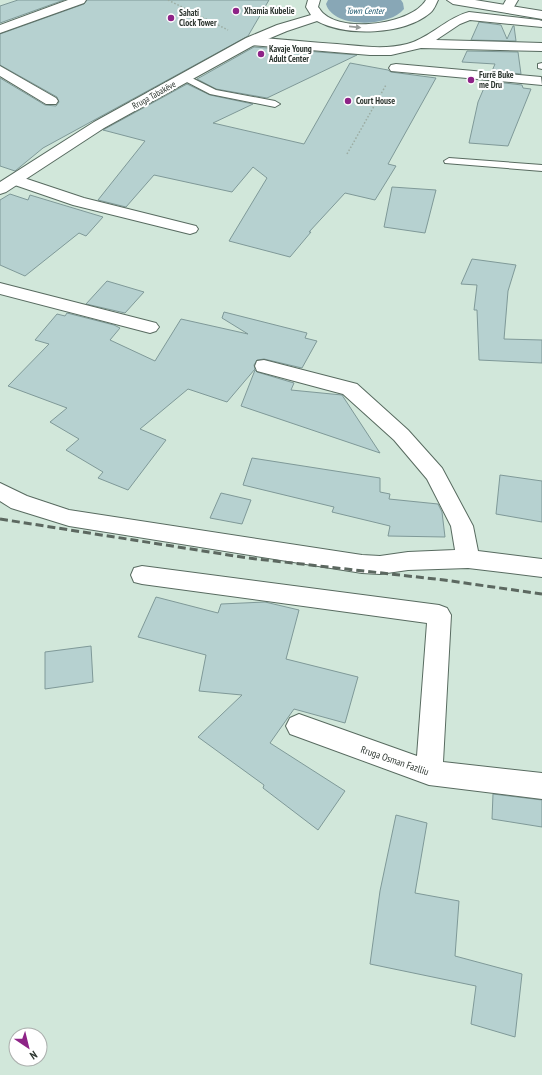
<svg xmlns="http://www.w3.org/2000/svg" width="542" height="1075" font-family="'PT Sans Narrow',sans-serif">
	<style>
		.water { fill: #88a7b6 }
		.building { fill: #b6d1d0; stroke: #7f9998 }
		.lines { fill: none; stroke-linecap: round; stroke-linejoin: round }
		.lane-casing { stroke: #586b60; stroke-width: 2 }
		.street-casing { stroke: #586b60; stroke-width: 2 }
		.secondary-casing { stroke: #586b60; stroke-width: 2 }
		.path { stroke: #9baca2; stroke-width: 1.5; stroke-dasharray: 1.5 2; stroke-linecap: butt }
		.lane { fill: #fff; fill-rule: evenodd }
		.street { fill: #fff; fill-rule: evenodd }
		.secondary { fill: #fff; fill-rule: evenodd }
		.rail { stroke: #5c6860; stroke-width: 3; stroke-dasharray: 8 4; stroke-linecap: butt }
		.oneway { fill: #969b98 }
		.poi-dot { fill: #8e2387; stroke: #fff; stroke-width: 1.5 }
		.labels { text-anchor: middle; stroke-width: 4; stroke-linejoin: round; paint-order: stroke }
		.far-poi-label { font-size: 9px; font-weight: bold; fill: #2e3731; stroke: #fff; text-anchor: start }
		.far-water-label { font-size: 9px; font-style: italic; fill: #19556c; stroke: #fff }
		.far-street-label { font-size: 9px; fill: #2e3731; stroke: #fff }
		.street-label { font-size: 10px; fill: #2e3731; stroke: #fff }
	</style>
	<rect width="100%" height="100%" fill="#d1e7da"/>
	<path class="water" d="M328 0H401L403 3 404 9C390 27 333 29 326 4Z"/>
	<g class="building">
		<polygon points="18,0 64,0 0,23 0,6"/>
		<polygon points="87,0 269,0 248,36 43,148 15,171 0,166 0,78 45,105 56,106 59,102 57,97 0,65 0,34 84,4"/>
		<polygon points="479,22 501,25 507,39 513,26 514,26 516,41 471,40"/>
		<polygon points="254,47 357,55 267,98 216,89 197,79"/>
		<polygon points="467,51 518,52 521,74 492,71 495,64 462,62"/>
		<polygon points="350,63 388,70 391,72 436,78 388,164 396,166 375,200 345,193 309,232 311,232 290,257 229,241 267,178 253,167 232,192 154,175 126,207 98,200 145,141 103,130 187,84 210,95 253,104 213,123 304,144"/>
		<polygon points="487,81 522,85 523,88 531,89 508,146 469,143 478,102"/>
		<polygon points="392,187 436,190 425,233 384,227"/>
		<polygon points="10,194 28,200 30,195 103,217 86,236 79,233 25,276 0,265 0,200"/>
		<polygon points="472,259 516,265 508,291 504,339 542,340 542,363 479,360 477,310 474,310 477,285 461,284"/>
		<polygon points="107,281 144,292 125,313 86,304"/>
		<polygon points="224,312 307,333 305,338 317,341 302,368 264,359 257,360 254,365 255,369 227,402 188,389 140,429 166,440 128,490 98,478 103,472 66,450 79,439 50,422 67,408 8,386 49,344 35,340 57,314 65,316 67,313 114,325 120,328 110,340 155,361 181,319 248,334 222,318"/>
		<polygon points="255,370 257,372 294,383 291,390 342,395 380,453 241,406"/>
		<polygon points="252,458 380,478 380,492 390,494 389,499 438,504 442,512 445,537 388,536 390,526 332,512 334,507 243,485"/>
		<polygon points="500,475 542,481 542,522 496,514"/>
		<polygon points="221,493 251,500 242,524 210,518"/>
		<polygon points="156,597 218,613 221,604 265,602 299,610 286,659 358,677 345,723 294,709 270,743 345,791 318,830 263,788 264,785 198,737 242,695 199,691 206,655 138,637"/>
		<polygon points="91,646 93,682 45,689 45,652"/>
		<polygon points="493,794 542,800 542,827 492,819"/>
		<polygon points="396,815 427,823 415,893 459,901 455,956 522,974 515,1037 471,1024 476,986 370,964 380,891"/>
	</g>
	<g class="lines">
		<g class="lane-casing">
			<g id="lane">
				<polygon points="542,63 542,69 538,68 538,64"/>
				<polygon points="186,75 216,90 275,101 280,104 275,107 210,94 183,80 181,78"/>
				<polygon points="449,158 542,165 542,171 445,163 444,161"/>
			</g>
		</g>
		<g class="street-casing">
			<g id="street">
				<polygon points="68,0 86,0 84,3 0,33 0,25"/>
				<polygon points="506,0 518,0 511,12 507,13 501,9"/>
				<path d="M469 12 539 20 542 21V27L470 20 460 24 436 40 542 43V51L421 48 391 55H370L251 45 244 41 251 37C280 39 308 42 337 44 360 46 384 50 407 44 430 38 446 18 469 12Z"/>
				<polygon points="396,64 541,77 542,85 391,71 389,68 391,65"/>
				<polygon points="0,66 56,98 58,101 56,104 46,104 0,76"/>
				<polygon points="15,175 84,198 196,226 198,229 196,232 190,234 73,205 9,183 7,180 9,177"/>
				<polygon points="0,283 156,323 159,327 156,331 150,333 0,294"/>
				<polygon points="264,360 357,384 408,430 442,468 473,526 478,551 542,559 542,577 468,568 408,570 380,574 362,573 69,526 11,508 0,501 0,483 27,496 69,510 362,555 380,556 408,552 455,550 451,526 427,479 394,440 343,394 257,371 255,366 257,361"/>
				<polygon points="142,566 439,605 447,608 451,615 443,762 542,773 542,799 429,785 290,734 286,726 290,718 299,714 417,756 427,623 142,584 134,582 131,575 134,568"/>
			</g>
		</g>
		<g class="secondary-casing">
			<g id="secondary">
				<path d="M308 0H320L318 7C320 9 322 13 324 14 345 33 412 24 426 0H438C436 4 434 10 430 13 404 35 346 37 317 21L287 31 256 44 104 128 6 192 0 194V182L94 122 246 38 277 25 311 15 306 7Z"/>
				<polygon points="447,0 475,0 542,11 542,19 453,4"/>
			</g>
		</g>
		<g class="path">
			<polyline points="168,0 228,30"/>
			<polyline points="347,154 386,85"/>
		</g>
		<use href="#lane" class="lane"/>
		<use href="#street" class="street"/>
		<use href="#secondary" class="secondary"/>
		<polyline class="rail" points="0,519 248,558 444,580 542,594"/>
	</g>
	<defs><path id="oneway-solid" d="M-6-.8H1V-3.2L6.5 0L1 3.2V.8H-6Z"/></defs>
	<use class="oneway" href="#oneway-solid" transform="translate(355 27) rotate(6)"/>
	<g class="poi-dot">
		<circle cx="236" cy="11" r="4"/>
		<circle cx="171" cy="18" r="4"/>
		<circle cx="261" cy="54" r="4"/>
		<circle cx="471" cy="80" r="4"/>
		<circle cx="348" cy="101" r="4"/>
	</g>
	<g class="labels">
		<g class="far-poi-label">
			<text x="244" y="14">Xhamia Kubelie</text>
			<text x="179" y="16">Sahati<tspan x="179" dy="10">Clock Tower</tspan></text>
			<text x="269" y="52">Kavaje Young<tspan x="269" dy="10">Adult Center</tspan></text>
			<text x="479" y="78">Furrë Buke<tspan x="479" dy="10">me Dru</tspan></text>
			<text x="356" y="104">Court House</text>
		</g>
		<g class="far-water-label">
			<text x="365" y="14">Town Center</text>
		</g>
		<g class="far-street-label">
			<text transform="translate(154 95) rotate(-29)" y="3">Rruga Tabakëve</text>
		</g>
		<g class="street-label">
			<text transform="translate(395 760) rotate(19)" y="4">Rruga Osman Fazlliu</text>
		</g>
	</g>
	<g transform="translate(28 1047) rotate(145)"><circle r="19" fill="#ffffff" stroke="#abafad"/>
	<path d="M0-3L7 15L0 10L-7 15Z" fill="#8e2387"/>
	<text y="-6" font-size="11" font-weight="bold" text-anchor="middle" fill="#2e3731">N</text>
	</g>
</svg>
